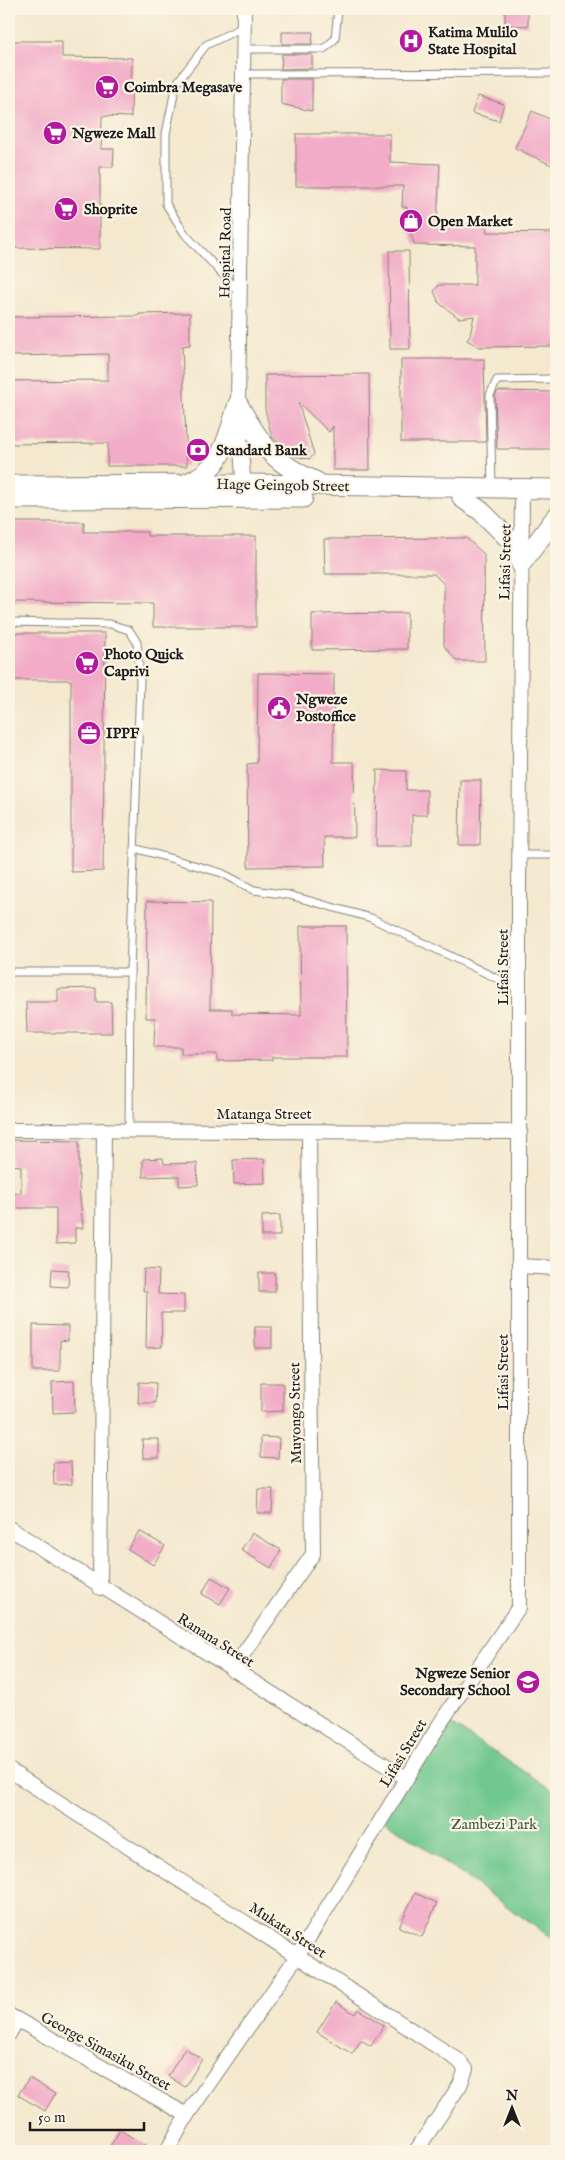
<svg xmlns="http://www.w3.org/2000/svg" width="565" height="2160" font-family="'IM FELL English',serif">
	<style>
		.green { fill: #6fc88e; stroke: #467255 }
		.building { fill: #f2acc8 }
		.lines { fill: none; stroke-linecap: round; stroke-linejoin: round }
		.lane-casing { stroke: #888276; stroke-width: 9 }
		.street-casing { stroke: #888276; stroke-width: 16 }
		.secondary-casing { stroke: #888276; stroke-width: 21 }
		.lane { stroke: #fff; stroke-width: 7 }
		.street { stroke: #fff; stroke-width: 14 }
		.secondary { stroke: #fff; stroke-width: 19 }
		.labels { text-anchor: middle; stroke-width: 4.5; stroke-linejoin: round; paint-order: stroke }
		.poi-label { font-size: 15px; font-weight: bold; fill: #1c1c1c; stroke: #fcf5e5; text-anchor: start }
		.street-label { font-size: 15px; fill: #1c1c1c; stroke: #fcf5e5 }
		.park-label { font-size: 15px; fill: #395844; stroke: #fcf5e5 }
	</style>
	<rect width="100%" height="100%" fill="#fcf5e5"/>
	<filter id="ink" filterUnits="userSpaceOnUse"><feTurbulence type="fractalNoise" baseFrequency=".02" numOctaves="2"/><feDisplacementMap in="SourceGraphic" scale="10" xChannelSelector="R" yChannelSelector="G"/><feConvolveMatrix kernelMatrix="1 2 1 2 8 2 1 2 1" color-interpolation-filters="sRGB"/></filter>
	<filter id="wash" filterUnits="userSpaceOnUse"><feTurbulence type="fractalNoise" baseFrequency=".0096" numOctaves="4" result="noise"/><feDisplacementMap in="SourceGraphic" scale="20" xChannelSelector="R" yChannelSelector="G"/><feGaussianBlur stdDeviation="1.12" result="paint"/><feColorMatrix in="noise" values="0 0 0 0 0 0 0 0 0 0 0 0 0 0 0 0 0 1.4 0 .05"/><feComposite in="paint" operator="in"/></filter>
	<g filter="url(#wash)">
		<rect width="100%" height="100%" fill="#f4e9cf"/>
		<polygon class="green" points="443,1719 556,1792 556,1941 382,1818"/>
		<g id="blocks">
			<g class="building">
				<polygon points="505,9 528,9 528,26 505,25"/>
				<polygon points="282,32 313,32 312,44 282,44"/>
				<polygon points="9,41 62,41 62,57 132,58 131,117 102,116 101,149 114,149 113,167 100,167 100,249 9,248"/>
				<polygon points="282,54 312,54 312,68 281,69"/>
				<polygon points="281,79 312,79 312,111 281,104"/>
				<polygon points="478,96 504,104 499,121 472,113"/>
				<polygon points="532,111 556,122 556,167 515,148"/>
				<polygon points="296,134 390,134 390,162 440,164 437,225 487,226 486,232 556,233 556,346 479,347 467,340 470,336 474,316 459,318 439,303 434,291 439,285 475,285 475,246 415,245 407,226 407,207 402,207 403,186 296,186"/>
				<polygon points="389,251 409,251 410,349 390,349"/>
				<polygon points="190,313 190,345 182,346 187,466 107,466 108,443 9,444 9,381 108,380 108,354 9,356 9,317 139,316 139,314"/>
				<polygon points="401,359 484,359 486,442 401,442"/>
				<polygon points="369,374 370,470 333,470 333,426 329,432 298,402 314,454 310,459 294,456 272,437 265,409 265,375"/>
				<polygon points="498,391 556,392 556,449 497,449 495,396"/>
				<polygon points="13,522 84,522 84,532 147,532 147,536 256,536 256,627 153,627 153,603 9,602 9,529 13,529"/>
				<polygon points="466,538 484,554 485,661 457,661 444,646 444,584 434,574 325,574 324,539"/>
				<polygon points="407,613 407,649 312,650 312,614"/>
				<polygon points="9,633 105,633 103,871 71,872 71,680 9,680"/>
				<polygon points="258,673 334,674 333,762 354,762 355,837 324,837 325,866 248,867 247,764 257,763"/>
				<polygon points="377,770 406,771 406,790 427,790 427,815 412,815 412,846 376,846"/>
				<polygon points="460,780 481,780 480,845 459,845"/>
				<polygon points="147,901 211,902 210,1009 232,1009 232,1014 301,1015 300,926 346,926 347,1057 272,1057 272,1060 217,1061 217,1054 181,1054 181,1047 154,1047 155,1018 146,1018"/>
				<polygon points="96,988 96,1002 111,1002 112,1033 27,1033 26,1002 58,1002 58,989"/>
				<polygon points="10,1140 79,1141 79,1187 83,1228 75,1228 75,1243 56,1244 56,1208 9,1208 9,1193 21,1193 21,1166 10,1165"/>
				<polygon points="163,1158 164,1164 197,1163 198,1185 179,1186 179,1176 143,1177 143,1159"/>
				<polygon points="264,1159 265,1183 234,1184 233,1160"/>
				<polygon points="280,1215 280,1236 262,1236 262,1216"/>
				<polygon points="52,1269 69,1270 68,1287 51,1286"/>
				<polygon points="144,1269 159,1270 158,1294 184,1295 184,1313 161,1313 162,1347 146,1348 147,1291 143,1291"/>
				<rect x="259" y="1273" width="16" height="19"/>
				<polygon points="33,1325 68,1326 68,1341 60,1340 60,1371 33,1371"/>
				<rect x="255" y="1327" width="17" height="21"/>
				<polygon points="74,1381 75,1412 53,1413 52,1382"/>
				<polygon points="139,1382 156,1383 155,1403 138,1403"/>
				<polygon points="261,1383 283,1383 283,1411 261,1412"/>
				<polygon points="261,1437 279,1438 278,1458 261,1457"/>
				<polygon points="142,1439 159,1439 159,1458 143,1458"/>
				<polygon points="71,1462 72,1484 54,1485 53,1463"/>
				<polygon points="258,1489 273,1489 272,1513 257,1513"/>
				<polygon points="139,1531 165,1546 153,1565 128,1549"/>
				<polygon points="252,1533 281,1550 271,1568 241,1550"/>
				<polygon points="211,1577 230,1588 220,1604 202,1594"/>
				<polygon points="415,1893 437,1903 422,1937 399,1927"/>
				<polygon points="336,2002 355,2014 358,2009 384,2025 371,2046 361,2040 352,2054 317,2032"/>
				<polygon points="185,2048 202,2059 185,2087 168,2076"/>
				<polygon points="29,2078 55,2094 45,2111 18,2095"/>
				<polygon points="120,2130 155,2151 107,2151"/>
			</g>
		</g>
	</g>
	<g filter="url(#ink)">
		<use href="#blocks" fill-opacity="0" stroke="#888276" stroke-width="1"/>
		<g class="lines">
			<g class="lane-casing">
				<g id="lane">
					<polyline points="244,49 324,49 335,39 338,9"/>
					<polyline points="244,74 556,73"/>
					<polyline points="239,292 185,234 166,204 166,134 176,84 206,45 243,27"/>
					<polyline points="492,488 490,395 497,380 550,379"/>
					<polyline points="9,622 110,624 129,630 137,642 140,681 130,972 129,1130"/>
					<polyline points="134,848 222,873 254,890 289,895 371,918 519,989"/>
					<polyline points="519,855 556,855"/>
					<polyline points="9,972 130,972"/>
				</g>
			</g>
			<g class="street-casing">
				<g id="street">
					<polyline points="244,9 238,404 244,492"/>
					<polyline points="9,1130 520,1132"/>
					<polyline points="519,1266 556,1268"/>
					<polyline points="9,1528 406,1778"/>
					<polyline points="100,1588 104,1130"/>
					<polyline points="232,1670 313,1554 309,1131"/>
					<polyline points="9,1770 458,2060 466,2069 460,2085 416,2151"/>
					<polyline points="9,2015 187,2115"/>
					<polyline points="9,2034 17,2020"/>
					<polyline points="167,2151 187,2115 298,1955 443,1719 519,1607 519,889 522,489"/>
				</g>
			</g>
			<g class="secondary-casing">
				<g id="secondary">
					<path d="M238 404C260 444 274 464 317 482"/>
					<path d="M185 484C223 469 227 440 238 404"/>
					<polyline points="9,485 244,484 556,489"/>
					<polyline points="462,498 481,511 513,543 521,564 556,517"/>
					<polyline points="9,499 303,498"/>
				</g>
			</g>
			<use href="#lane" class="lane"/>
			<use href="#street" class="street"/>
			<use href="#secondary" class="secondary"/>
		</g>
	</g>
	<defs>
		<g id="hospital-disc" transform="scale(1.25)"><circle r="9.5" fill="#b5179e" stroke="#fcf5e5"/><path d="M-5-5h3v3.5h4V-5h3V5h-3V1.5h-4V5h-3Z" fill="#fff"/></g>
		<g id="supermarket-disc" transform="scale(1.25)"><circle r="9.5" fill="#b5179e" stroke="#fcf5e5"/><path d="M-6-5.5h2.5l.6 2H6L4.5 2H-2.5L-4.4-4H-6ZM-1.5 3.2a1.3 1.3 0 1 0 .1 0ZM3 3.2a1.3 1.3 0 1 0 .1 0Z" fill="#fff"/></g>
		<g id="shop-disc" transform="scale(1.25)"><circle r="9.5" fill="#b5179e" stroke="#fcf5e5"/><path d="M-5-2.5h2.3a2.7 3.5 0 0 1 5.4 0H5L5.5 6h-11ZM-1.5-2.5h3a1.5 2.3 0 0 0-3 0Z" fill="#fff"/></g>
		<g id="bank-disc" transform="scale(1.25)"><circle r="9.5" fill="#b5179e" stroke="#fcf5e5"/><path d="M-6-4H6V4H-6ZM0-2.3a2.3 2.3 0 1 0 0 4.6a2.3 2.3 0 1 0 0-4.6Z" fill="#fff"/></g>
		<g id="civic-disc" transform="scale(1.25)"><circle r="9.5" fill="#b5179e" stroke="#fcf5e5"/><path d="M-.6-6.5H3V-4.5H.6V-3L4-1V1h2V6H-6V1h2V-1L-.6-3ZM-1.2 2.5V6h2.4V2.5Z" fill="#fff"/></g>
		<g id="office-disc" transform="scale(1.25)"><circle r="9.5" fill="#b5179e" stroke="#fcf5e5"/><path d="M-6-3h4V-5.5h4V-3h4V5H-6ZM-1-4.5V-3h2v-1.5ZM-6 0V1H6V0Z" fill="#fff"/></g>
		<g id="school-disc" transform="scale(1.25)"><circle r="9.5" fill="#b5179e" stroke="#fcf5e5"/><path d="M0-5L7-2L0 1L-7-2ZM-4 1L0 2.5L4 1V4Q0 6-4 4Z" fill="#fff"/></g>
	</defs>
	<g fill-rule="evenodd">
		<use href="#hospital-disc" x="411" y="41"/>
		<use href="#supermarket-disc" x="107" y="87"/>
		<use href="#supermarket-disc" x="55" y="133"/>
		<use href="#supermarket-disc" x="66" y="209"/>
		<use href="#shop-disc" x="411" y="221"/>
		<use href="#bank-disc" x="198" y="450"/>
		<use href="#supermarket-disc" x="87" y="663"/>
		<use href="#civic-disc" x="279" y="708"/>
		<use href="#office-disc" x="89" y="733"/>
		<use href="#school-disc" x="528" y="1682"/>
	</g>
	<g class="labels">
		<g class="poi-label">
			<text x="428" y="37">Katima Mulilo<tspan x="428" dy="17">State Hospital</tspan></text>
			<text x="124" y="92">Coimbra Megasave</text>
			<text x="72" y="138">Ngweze Mall</text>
			<text x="84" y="214">Shoprite</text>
			<text x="428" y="226">Open Market</text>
			<text x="216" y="455">Standard Bank</text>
			<text x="104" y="659">Photo Quick<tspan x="104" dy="17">Caprivi</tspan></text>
			<text x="296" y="704">Ngweze<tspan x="296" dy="17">Postoffice</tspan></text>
			<text x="106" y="738">IPPF</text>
			<text x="510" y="1678" text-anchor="end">Ngweze Senior<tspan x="510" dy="17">Secondary School</tspan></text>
		</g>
		<g class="street-label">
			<text transform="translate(225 253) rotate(-89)" y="5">Hospital Road</text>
			<text transform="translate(283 485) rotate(1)" y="5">Hage Geingob Street</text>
			<text transform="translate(505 562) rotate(-89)" y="5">Lifasi Street</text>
			<text transform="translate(503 967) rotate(-90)" y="5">Lifasi Street</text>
			<text x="264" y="1119">Matanga Street</text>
			<text transform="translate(503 1372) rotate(-90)" y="5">Lifasi Street</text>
			<text transform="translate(295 1413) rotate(-91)" y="5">Muyongo Street</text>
			<text transform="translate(216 1640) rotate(32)" y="5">Ranana Street</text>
			<text transform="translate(403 1753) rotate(-59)" y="5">Lifasi Street</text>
			<text transform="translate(288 1930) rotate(33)" y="5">Mukata Street</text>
			<text transform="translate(106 2051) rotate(29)" y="5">George Simasiku Street</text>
		</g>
		<g class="park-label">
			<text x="494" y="1829">Zambezi Park</text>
		</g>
	</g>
	<rect width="565" height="2160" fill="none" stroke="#fcf5e5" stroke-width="30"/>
	<g transform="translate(512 2108)" stroke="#fcf5e5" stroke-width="4" paint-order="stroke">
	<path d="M0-4L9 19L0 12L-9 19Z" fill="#1c1c1c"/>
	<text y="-8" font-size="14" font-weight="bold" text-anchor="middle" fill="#1c1c1c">N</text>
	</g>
	<path d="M30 2122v8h114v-8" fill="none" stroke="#1c1c1c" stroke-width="2.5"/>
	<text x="38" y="2122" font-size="15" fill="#1c1c1c" stroke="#fcf5e5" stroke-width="4" paint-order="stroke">50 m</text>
</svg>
